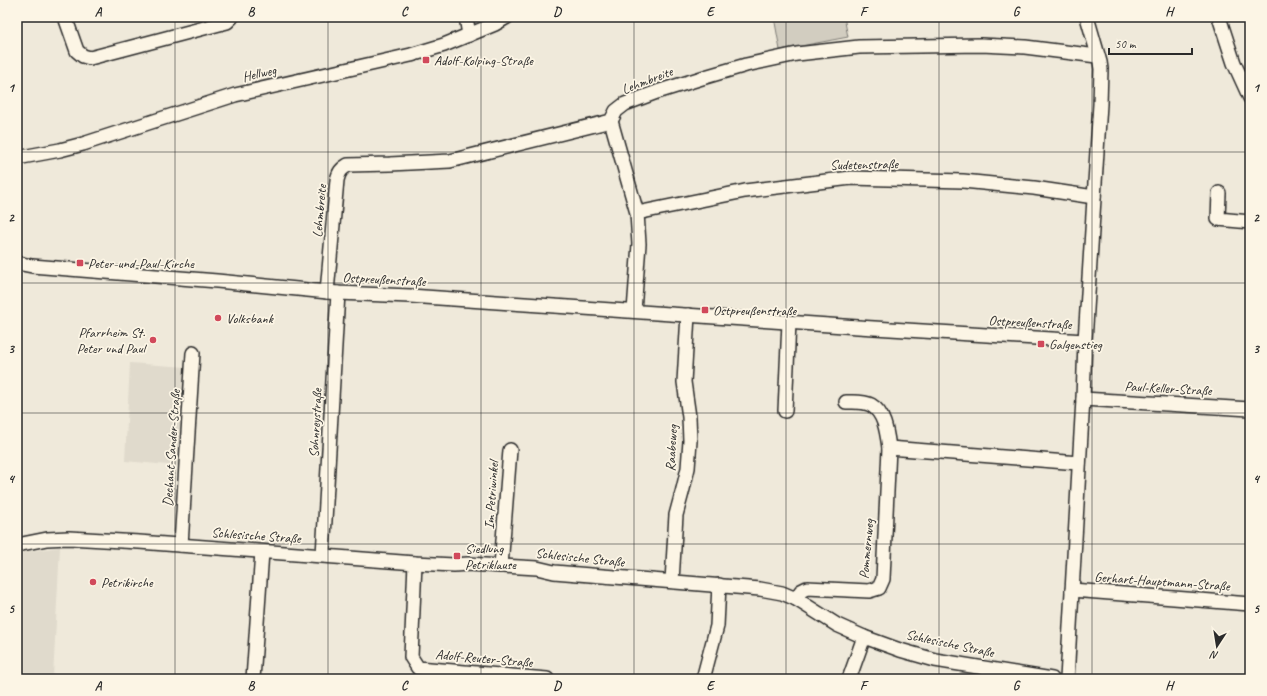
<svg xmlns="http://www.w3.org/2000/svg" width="1267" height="696" font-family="Caveat,sans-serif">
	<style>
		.built { fill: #e0dacc }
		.green { fill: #d2cdc0; stroke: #7e7c76 }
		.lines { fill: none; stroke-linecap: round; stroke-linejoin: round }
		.minor-casing { stroke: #2b2b2b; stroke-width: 16 }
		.minor { stroke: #fcf5e5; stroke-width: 13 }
		.grid { fill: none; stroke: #2b2b2b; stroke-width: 1; stroke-opacity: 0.55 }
		.poi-dot { fill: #d1495b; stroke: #fcf5e5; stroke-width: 1.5 }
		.labels { text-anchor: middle; stroke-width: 3.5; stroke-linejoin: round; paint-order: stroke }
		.poi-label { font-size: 14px; fill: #2b2b2b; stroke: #fcf5e5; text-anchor: start }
		.street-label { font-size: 14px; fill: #2b2b2b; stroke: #fcf5e5 }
		.neatline { fill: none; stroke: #2b2b2b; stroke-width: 1.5 }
		.grid-label { font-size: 13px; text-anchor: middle; font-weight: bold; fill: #2b2b2b }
	</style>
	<rect width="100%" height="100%" fill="#efe9da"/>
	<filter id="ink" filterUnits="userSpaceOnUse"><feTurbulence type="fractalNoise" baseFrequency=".025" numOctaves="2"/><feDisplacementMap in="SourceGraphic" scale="8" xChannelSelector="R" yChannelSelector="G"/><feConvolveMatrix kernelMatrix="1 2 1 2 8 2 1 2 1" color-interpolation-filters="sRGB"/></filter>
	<g filter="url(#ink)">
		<g class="built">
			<polygon points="130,363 186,367 179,466 125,461"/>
			<polygon points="60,547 53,677 17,674 17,553"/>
		</g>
		<polygon class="green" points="774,17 844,17 848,37 780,50"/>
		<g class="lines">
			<g class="minor-casing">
				<g id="minor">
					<polyline points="65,17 77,51 83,56 90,58 227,22 232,17"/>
					<polyline points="466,17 469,35"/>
					<polyline points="1219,17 1234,63 1250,98"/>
					<polyline points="611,121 637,213 639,244 634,311"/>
					<polyline points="17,158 60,150 83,144 235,95 411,55 444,45 495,24 507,17"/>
					<polyline points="1219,193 1218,219 1250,222"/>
					<polyline points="637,213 745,191 851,178 963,181 1034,188 1094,197"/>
					<polyline points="17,263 32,266 217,281 338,293 410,296 858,327 1085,341"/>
					<path d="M327 292 337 180C339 172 341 169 348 165L390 164 450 161 611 121 616 111 625 104 657 92 705 77 746 65 797 54 859 47 981 45 1025 47 1097 56"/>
					<polyline points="1083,399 1250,409"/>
					<polyline points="785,411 789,322"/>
					<polyline points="889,448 1079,463"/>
					<polyline points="17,545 47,539 69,538 139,542 415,563 454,565 468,564 537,568 554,572 760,589 782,593 796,599 837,625 864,637 900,650 935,660 1052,679"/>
					<polyline points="181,545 193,353"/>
					<polyline points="323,555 338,293"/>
					<polyline points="415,563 411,657 418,668 547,679"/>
					<polyline points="501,566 510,450"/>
					<polyline points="672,581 676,515 683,489 688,468 690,441 689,417 684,382 688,315"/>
					<polyline points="1072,590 1250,604"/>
					<path d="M796 599 801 591 807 588 869 591 879 588 883 579 889 448C887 434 885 413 871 405 864 401 854 402 846 402"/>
					<polyline points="253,679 262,552"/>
					<polyline points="703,679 717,626 719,585"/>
					<polyline points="849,679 864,637"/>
					<polyline points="1067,679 1083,399 1085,341 1100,104 1101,69 1100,62 1087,17"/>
				</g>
			</g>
			<use href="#minor" class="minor"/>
		</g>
	</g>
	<path class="grid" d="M175 17V679M328 17V679M481 17V679M634 17V679M786 17V679M939 17V679M1092 17V679M17 152H1250M17 283H1250M17 413H1250M17 544H1250"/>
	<g class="poi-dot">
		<rect x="422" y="56" width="8" height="8" rx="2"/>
		<rect x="76" y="259" width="8" height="8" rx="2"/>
		<rect x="701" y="306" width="8" height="8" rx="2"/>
		<circle cx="218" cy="318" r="4"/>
		<circle cx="153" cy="340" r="4"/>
		<rect x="1037" y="340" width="8" height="8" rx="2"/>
		<rect x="453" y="552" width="8" height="8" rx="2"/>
		<circle cx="93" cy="582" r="4"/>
	</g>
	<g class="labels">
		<g class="poi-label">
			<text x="434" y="65">Adolf-Kolping-Straße</text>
			<text x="88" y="268">Peter-und-Paul-Kirche</text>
			<text x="713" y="315">Ostpreußenstraße</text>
			<text x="226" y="323">Volksbank</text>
			<text x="145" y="337" text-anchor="end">Pfarrheim St.<tspan x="145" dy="16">Peter und Paul</tspan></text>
			<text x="1049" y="349">Galgenstieg</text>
			<text x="465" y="553">Siedlung<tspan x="465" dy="16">Petriklause</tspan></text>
			<text x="101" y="587">Petrikirche</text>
		</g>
		<g class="street-label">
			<text transform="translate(259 73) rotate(-13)" y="5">Hellweg</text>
			<text transform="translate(647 80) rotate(-21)" y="5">Lehmbreite</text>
			<text transform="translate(864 164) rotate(-1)" y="5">Sudetenstraße</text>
			<text transform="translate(319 211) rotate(-85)" y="5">Lehmbreite</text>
			<text transform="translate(384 279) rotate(3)" y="5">Ostpreußenstraße</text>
			<text transform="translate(1030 322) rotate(3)" y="5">Ostpreußenstraße</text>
			<text transform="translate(1168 388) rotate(3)" y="5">Paul-Keller-Straße</text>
			<text transform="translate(315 423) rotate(-87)" y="5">Sohnreystraße</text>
			<text transform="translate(171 448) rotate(-86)" y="5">Dechant-Sander-Straße</text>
			<text transform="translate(671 448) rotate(-87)" y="5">Raabeweg</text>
			<text transform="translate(491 495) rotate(-86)" y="5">Im Petriwinkel</text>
			<text transform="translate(256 535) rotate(4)" y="5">Schlesische Straße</text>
			<text transform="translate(866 549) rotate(-85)" y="5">Pommernweg</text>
			<text transform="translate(580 557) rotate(6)" y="5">Schlesische Straße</text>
			<text transform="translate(1162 581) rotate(4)" y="5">Gerhart-Hauptmann-Straße</text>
			<text transform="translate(950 643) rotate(12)" y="5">Schlesische Straße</text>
			<text transform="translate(484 658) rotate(5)" y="5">Adolf-Reuter-Straße</text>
		</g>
	</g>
	<rect width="1267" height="696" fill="none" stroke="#fcf5e5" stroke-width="44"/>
	<g transform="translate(1217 646) rotate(192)" stroke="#fcf5e5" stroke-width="3" paint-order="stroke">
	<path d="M0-3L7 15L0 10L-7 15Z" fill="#2b2b2b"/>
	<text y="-6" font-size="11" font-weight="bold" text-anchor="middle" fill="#2b2b2b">N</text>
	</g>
	<path d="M1109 48v6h83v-6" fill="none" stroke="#2b2b2b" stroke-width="2"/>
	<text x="1115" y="48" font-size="12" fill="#2b2b2b" stroke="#fcf5e5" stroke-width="3" paint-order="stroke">50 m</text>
	<rect x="22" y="22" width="1223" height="652" class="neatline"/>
	<g class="grid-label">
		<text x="98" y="16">A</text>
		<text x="251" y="16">B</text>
		<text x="404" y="16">C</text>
		<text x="557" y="16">D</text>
		<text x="710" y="16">E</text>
		<text x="863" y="16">F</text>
		<text x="1016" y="16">G</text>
		<text x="1169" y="16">H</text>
		<text x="11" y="92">1</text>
		<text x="1256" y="92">1</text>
		<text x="11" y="222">2</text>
		<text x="1256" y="222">2</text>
		<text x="11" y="353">3</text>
		<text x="1256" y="353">3</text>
		<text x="11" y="483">4</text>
		<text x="1256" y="483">4</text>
		<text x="11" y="613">5</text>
		<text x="1256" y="613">5</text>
		<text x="98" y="690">A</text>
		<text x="251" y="690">B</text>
		<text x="404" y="690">C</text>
		<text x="557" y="690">D</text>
		<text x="710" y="690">E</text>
		<text x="863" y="690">F</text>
		<text x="1016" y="690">G</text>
		<text x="1169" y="690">H</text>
	</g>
</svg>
